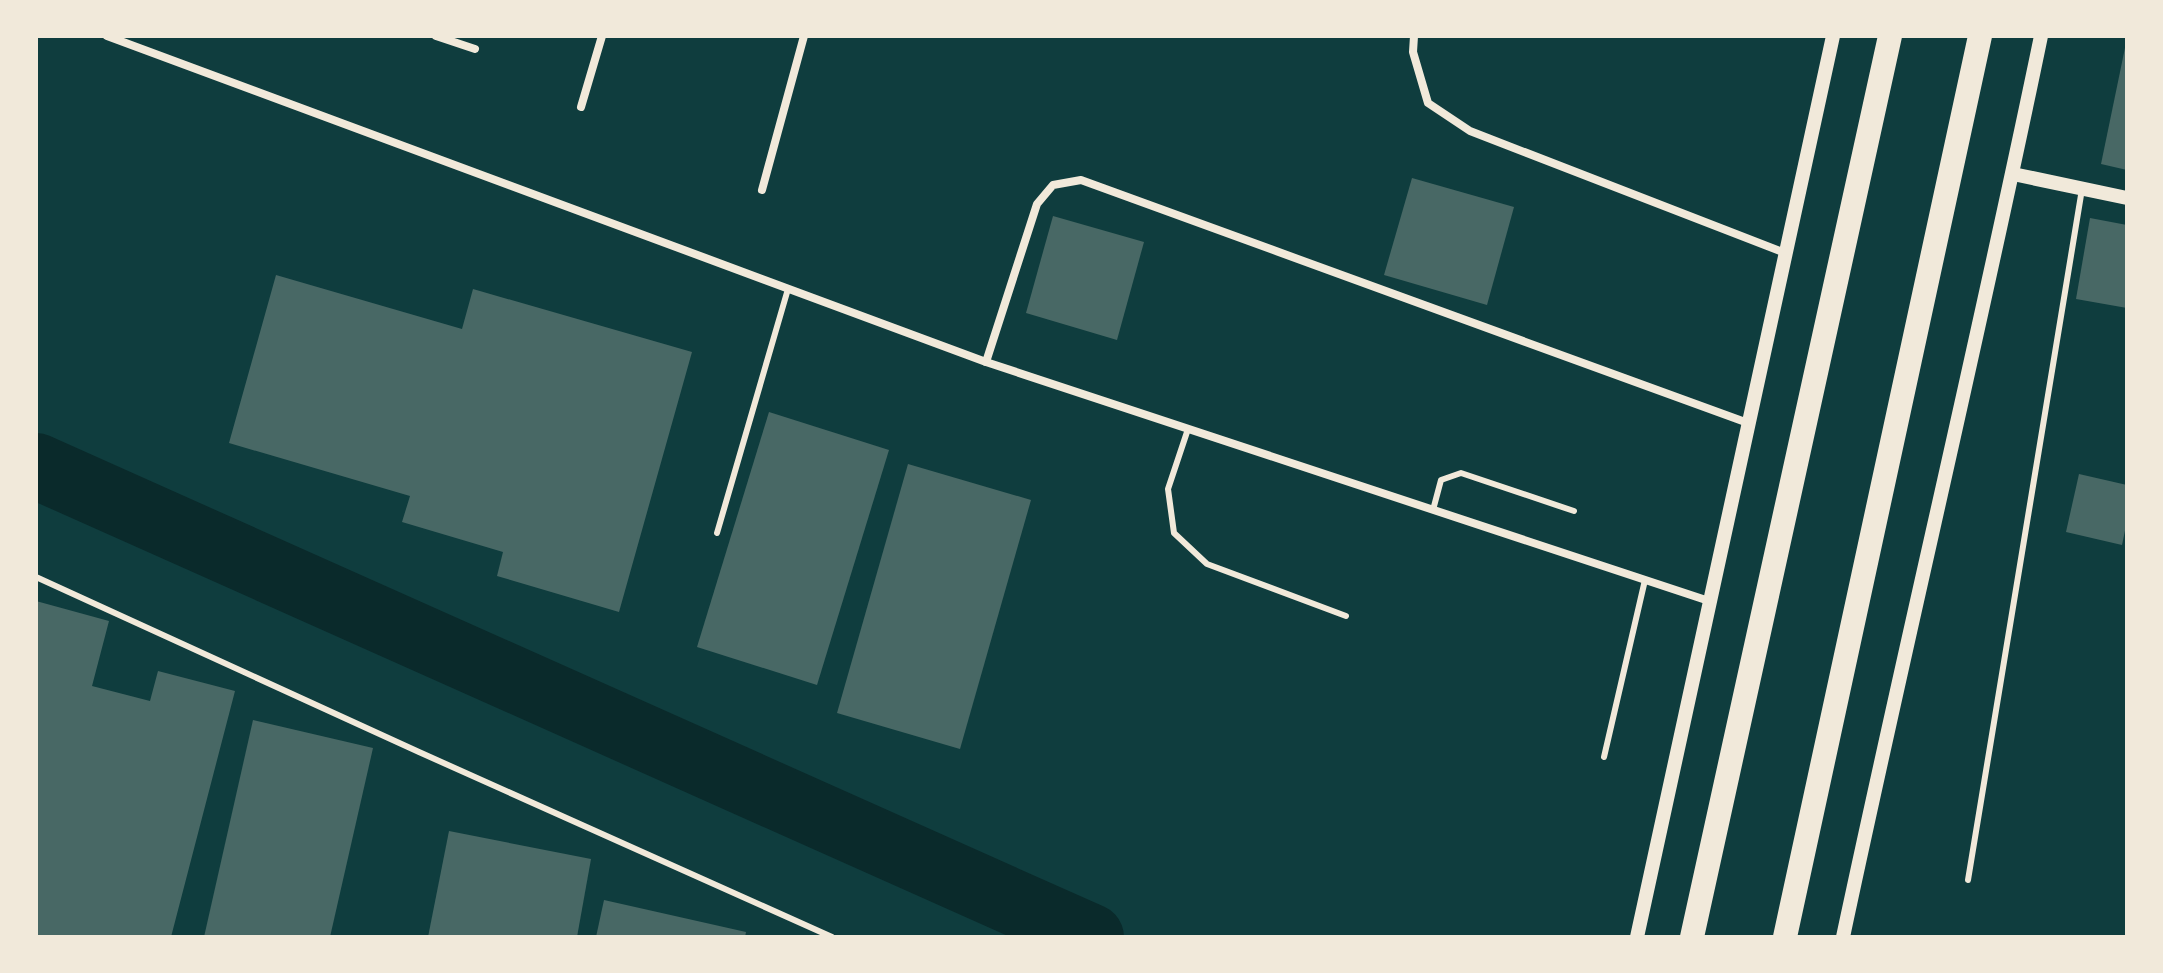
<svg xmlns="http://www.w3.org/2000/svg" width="2163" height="973" font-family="Signika,sans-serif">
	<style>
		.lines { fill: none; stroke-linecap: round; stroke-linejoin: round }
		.river { stroke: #0a2a2b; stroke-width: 66 }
		.building { fill: #486865 }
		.service { stroke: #f1e9da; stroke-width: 6 }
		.minor { stroke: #f1e9da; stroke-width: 8 }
		.tertiary { stroke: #f1e9da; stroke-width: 14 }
		.motorway { stroke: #f1e9da; stroke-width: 24 }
	</style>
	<rect width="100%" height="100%" fill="#0f3d3e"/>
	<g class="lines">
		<polyline class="river" points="36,466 1091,937"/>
	</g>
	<g class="building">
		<polygon points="2126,43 2127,43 2127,170 2101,164"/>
		<polygon points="1412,178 1514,207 1487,305 1384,275"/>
		<polygon points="1053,216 1144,242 1117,340 1026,313"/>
		<polygon points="2090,218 2127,225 2127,308 2076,299"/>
		<polygon points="276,275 462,329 473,289 692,352 619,612 497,576 503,552 402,522 410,496 229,443"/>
		<polygon points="769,412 889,450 817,685 697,647"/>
		<polygon points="908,464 1031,500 960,749 837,713"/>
		<polygon points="2079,474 2127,485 2127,521 2122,545 2066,532"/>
		<polygon points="36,601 109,621 92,686 150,701 158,671 235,691 171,937 36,937"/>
		<polygon points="253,720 373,748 330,937 204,937"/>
		<polygon points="449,831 591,859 577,937 428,937"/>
		<polygon points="604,900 746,932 745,937 596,937"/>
	</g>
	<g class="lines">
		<g class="service">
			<polyline points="1188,429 1168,489 1174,533 1207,564 1346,616"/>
			<polyline points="1433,510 1441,480 1461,473 1574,511"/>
			<polyline points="717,533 788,289"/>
			<polyline points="36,577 419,752 832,937"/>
			<polyline points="1604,757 1645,580"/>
			<polyline points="1968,880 2082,189"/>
		</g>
		<g class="minor">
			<polyline points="107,36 986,362 1709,601"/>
			<polyline points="436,36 475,49"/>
			<polyline points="1414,36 1413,52 1428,103 1470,131 1785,253"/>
			<polyline points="581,107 602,36"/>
			<polyline points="762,190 804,36"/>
			<polyline points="986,362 1037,204 1053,185 1081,180 1748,423"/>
		</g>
		<g class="tertiary">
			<polyline points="2013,174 2127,198"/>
			<polyline points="1637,937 1833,36"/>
			<path d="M1843 937C1907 636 1979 337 2041 36"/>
		</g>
		<g class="motorway">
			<polyline points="1692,937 1890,36"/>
			<polyline points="1785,937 1980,36"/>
		</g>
	</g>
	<rect width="2163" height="973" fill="none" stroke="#f1e9da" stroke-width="76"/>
</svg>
